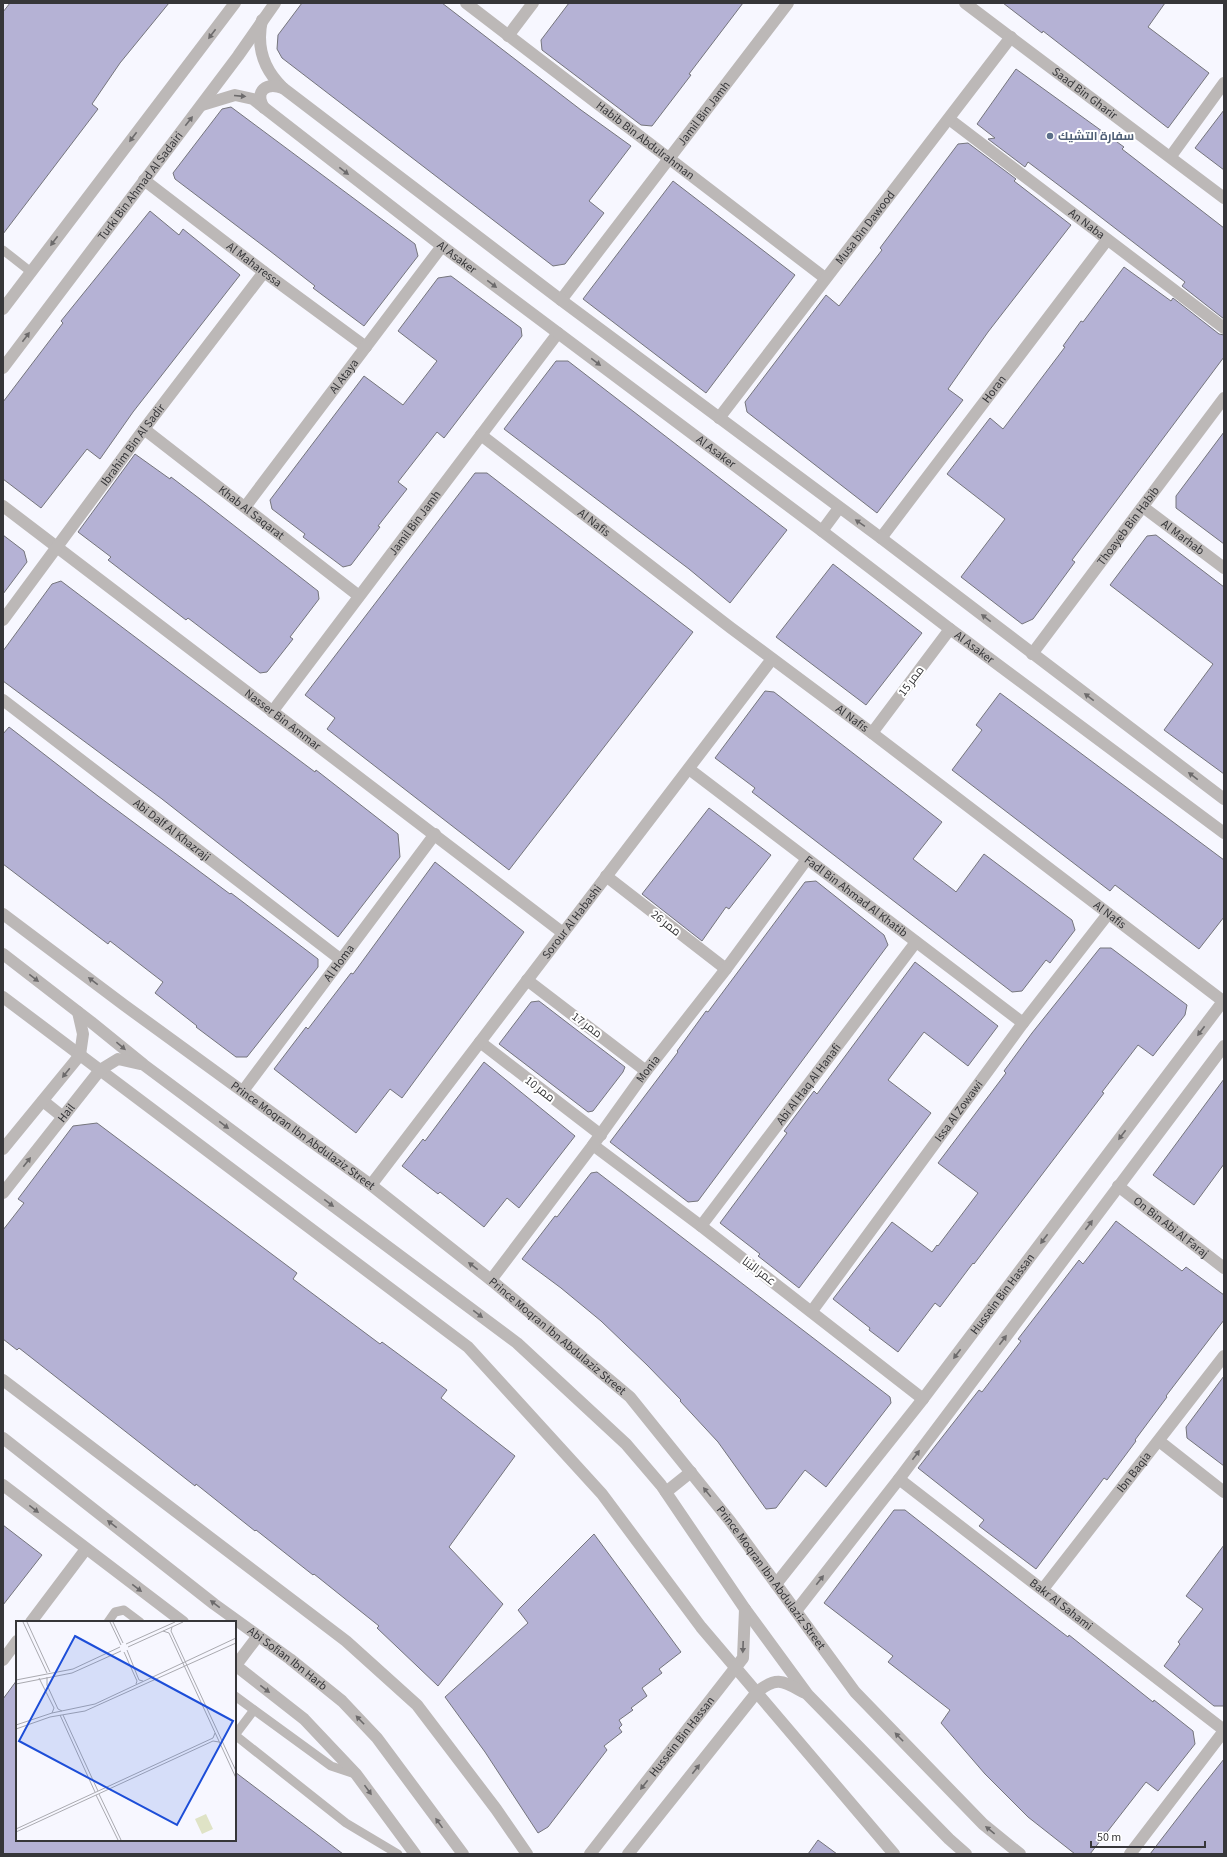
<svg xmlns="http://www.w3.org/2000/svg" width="1227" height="1857" font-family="'Source Sans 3',Cairo,sans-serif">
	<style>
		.building { fill: #b5b2d5; stroke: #75757c }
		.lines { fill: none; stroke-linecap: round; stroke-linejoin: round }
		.service { stroke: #bcb8b7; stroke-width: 9 }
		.pedestrian { stroke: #bcb8b7; stroke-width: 12 }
		.minor { stroke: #bcb8b7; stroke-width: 12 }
		.tertiary { stroke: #bcb8b7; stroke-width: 12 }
		.oneway { fill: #6c6a6b }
		.service-dot { fill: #5c6f8a; stroke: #fff; stroke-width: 1.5 }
		.labels { text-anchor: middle; stroke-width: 4; stroke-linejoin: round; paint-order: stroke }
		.street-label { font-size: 12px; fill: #363639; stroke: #fff }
		.service-label { font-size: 12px; font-weight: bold; fill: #4e5e75; stroke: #fff; text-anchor: start }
		.inset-road { fill: none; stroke: #aaaab0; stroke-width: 1 }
		.view { fill: #1d4ed8; fill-opacity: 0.15; stroke: #1d4ed8; stroke-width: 2 }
		.inset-edge { fill: none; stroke: #363639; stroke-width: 2 }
	</style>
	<rect width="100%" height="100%" fill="#f7f7ff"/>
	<g class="building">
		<polygon points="10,3 169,3 120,63 92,104 98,109 3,234 3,12"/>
		<polygon points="302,3 442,3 581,110 631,146 589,201 604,213 565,264 553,266 282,58 277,49 278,35"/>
		<polygon points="569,3 743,3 689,74 691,75 652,126 641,125 542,50 541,40"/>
		<polygon points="1003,3 1165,3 1148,27 1209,73 1168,128 1043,31 1042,33"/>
		<polygon points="1016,69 1124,147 1122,149 1224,228 1224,319 1182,286 1185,282 1081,202 1028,162 1025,167 988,139 995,138 977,124"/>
		<polygon points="231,107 415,244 418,256 364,326 313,288 315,286 270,251 175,179 173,173 222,109"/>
		<polygon points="1224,110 1224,170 1195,148"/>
		<polygon points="968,143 1016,179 1014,181 1071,225 988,332 948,389 963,400 877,513 747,412 745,402 826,295 839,306 882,250 880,248 958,144"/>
		<polygon points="673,181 795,275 706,393 583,299"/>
		<polygon points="150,211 179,235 183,229 240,275 133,412 100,459 87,449 41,508 3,479 3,402 63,323 61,321"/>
		<polygon points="1124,267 1171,301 1173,298 1219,334 1224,335 1224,357 1072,560 1075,562 1033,619 1022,624 961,577 1005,519 947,474 990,418 1003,429 1065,347 1063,346 1081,321 1083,322"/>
		<polygon points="451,276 521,328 522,336 444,438 437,432 398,482 407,489 378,526 380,527 351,565 343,567 303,537 305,534 272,509 270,500 364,376 403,405 437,361 398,331 438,278"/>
		<polygon points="556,361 568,361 787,530 730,603 689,569 504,429"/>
		<polygon points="1224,432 1224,544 1176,508 1176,496"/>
		<polygon points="135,454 170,479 171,477 200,499 318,591 319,599 290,637 293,639 267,672 260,673 188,618 186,620 108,560 111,557 78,532"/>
		<polygon points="475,473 487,473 693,632 509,870 327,729 335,718 305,695"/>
		<polygon points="3,535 24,551 27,562 3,594"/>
		<polygon points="1156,535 1224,587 1224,774 1164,730 1213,664 1110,585 1147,536"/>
		<polygon points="833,564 922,633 866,705 776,637"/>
		<polygon points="61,581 188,677 315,772 316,770 398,834 400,857 338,937 162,799 3,681 3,651 52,584"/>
		<polygon points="765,691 774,692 942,822 913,859 955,891 956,892 984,854 1072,920 1075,930 1050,963 1046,960 1022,991 1012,992 752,792 755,788 715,758"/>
		<polygon points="1000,693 1224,860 1224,917 1199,949 1115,885 1110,891 952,770 982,730 976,725"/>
		<polygon points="9,727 98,796 230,894 231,893 318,959 318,967 247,1057 236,1057 196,1027 197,1026 155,993 163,982 110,941 108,944 3,864 3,734"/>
		<polygon points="709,808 771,855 729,909 726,907 702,941 642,894"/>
		<polygon points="435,862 524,932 402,1098 390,1089 356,1133 274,1069 306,1027 308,1029 351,973 353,974"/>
		<polygon points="816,881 884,935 888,945 698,1201 688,1202 610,1142 678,1052 677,1051 706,1011 708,1012 805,882"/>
		<polygon points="1100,948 1111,948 1187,1005 1185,1015 1153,1056 1138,1045 1102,1092 1104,1093 974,1264 973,1263 940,1307 935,1303 898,1352 869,1330 870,1328 833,1299 892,1222 932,1252 937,1245 938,1246 978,1193 938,1163 1006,1073 1004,1071 1032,1033"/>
		<polygon points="915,962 998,1026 968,1066 924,1032 888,1080 931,1113 799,1288 758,1256 760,1254 720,1223 787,1133 784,1131 814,1091 817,1094"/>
		<polygon points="539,1001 625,1067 623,1072 593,1111 588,1112 499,1044 531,1002"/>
		<polygon points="484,1062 575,1136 519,1208 507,1198 484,1227 440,1192 438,1194 402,1166 423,1139 425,1141"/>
		<polygon points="1224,1079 1224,1164 1194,1205 1153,1175"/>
		<polygon points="97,1123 297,1273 293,1279 380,1344 382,1342 447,1390 441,1398 515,1456 449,1547 503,1604 438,1686 377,1628 379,1626 314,1574 313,1575 256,1530 255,1531 196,1484 195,1486 19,1348 17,1350 3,1339 3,1230 24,1203 18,1199 73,1126"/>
		<polygon points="597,1172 890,1397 891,1403 826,1487 805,1470 776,1508 766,1509 718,1442 680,1401 681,1400 647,1365 601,1321 561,1288 522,1259 555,1216 557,1217 591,1173"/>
		<polygon points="1116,1221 1182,1271 1186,1267 1224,1295 1224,1320 1166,1396 1167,1397 1135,1440 1136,1441 1107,1480 1104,1478 1036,1569 979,1526 984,1520 918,1468 979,1390 982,1392 1021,1341 1018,1339 1079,1260 1083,1264"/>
		<polygon points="1224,1376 1224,1466 1187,1438 1186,1427"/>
		<polygon points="894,1510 905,1510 1030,1608 1068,1637 1069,1635 1153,1702 1154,1700 1193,1731 1195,1744 1158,1791 1146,1782 1090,1854 1075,1854 1028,1817 985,1774 941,1723 950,1710 888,1662 893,1656 824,1603"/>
		<polygon points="3,1525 42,1555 3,1605"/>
		<polygon points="594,1534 681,1652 659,1669 662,1673 642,1688 647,1696 631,1708 633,1710 619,1720 622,1725 619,1728 622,1732 604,1746 607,1750 548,1827 538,1833 485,1752 445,1697 528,1623 518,1610"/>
		<polygon points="1224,1545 1224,1706 1214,1706 1164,1666 1180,1644 1178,1642 1203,1609 1186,1596"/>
		<polygon points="17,1680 17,1840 235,1840 235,1772 343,1854 3,1854 3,1699"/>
		<polygon points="1224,1759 1224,1854 1150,1854 1197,1793"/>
		<polygon points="818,1840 837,1854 808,1854"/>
	</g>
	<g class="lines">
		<g class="service">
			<polyline points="3,250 31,272"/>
			<polyline points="108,1622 115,1612 124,1610 140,1622"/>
			<polyline points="235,1696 331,1766 355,1774"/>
			<polyline points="235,1735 346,1823 398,1854"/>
			<polyline points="235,1735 254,1710"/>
		</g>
		<g class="pedestrian">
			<polyline points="3,997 468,1347 602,1494 701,1627 894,1854"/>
			<polyline points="3,1380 346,1641 417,1705 496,1809 527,1854"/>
		</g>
		<g class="minor">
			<path id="s1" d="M466 3 825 278"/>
			<path id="s2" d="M965 3 1224 198"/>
			<polyline points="508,36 533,3"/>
			<path id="s3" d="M949 119 1224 328"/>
			<polyline points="1171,156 1224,83"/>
			<path id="s4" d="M144 180 264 272 366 347"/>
			<path id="s5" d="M561 300 788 3"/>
			<path id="s6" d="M719 418 1011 37"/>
			<path id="s7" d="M144 429 359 596"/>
			<path id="s8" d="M481 435 731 628 872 733 1223 1001"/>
			<path id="s9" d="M3 506 563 933"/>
			<path id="s10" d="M245 507 442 246"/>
			<path id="s11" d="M1143 507 1224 568"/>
			<path id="s12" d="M881 538 1107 240"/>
			<path id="s13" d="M3 620 144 429 264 272"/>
			<path id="s14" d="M1032 654 1224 398"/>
			<path id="s15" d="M3 700 340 959"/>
			<path id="s16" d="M272 712 558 333"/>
			<polyline points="872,733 950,629"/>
			<path id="s17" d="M689 769 1023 1023"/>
			<polyline points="606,876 726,969"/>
			<polyline points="527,980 646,1071"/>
			<polyline points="480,1042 601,1135"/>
			<path id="s18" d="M243 1091 435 834"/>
			<polyline points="593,1145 701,1226 923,1399"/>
			<path id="s19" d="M371 1185 772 659"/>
			<path id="s20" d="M1118 1186 1224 1268"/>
			<path id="s21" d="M701 1226 916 942"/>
			<path id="s22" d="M491 1280 593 1145 646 1071 726 969 807 859"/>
			<path id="s23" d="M812 1311 1023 1023 1108 914"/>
			<polyline points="1159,1441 1224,1492"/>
			<path id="s24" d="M899 1479 1224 1730"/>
			<path id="s25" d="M1043 1589 1224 1356"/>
			<polyline points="31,1622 86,1549"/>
			<polyline points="3,1660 17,1641"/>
			<polyline points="1130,1854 1224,1731"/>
		</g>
		<g class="tertiary">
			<path d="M262 20C256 47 263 69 283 88L561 300 881 538 1224 799"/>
			<path id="s26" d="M202 105 235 95 253 99 442 246 822 531 950 629 1224 833"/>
			<path d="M264 108C254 91 266 82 283 88"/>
			<polyline points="3,309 235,3"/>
			<path id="s27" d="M3 368 238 56 275 3"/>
			<polyline points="822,531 839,508"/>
			<path id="s28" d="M3 914 124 1005 371 1185 491 1280 630 1397 730 1521 855 1692 983 1824 1020 1854"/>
			<polyline points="3,954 91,1022 144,1065 517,1343 626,1444 661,1485 745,1609 808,1695 949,1839 966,1854"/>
			<polyline points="43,1101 63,1117"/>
			<polyline points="3,1149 80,1055 83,1034 78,1012"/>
			<path id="s29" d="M3 1193 100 1070 118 1059 140 1064"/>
			<path id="s30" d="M3 1438 214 1604 290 1659 342 1701 377 1738 463 1854"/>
			<polyline points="3,1485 183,1622"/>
			<polyline points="666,1492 691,1472"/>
			<path id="s31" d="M776 1584 923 1399 1224 1000"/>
			<polyline points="796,1611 899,1479 1224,1046"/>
			<polyline points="235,1665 304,1719 356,1774 415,1854"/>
			<polyline points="236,1665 258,1636"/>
			<path id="s32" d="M590 1854 743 1658 745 1609"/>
			<path d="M628 1854 757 1692C778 1675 784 1682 805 1693"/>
		</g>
	</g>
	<defs><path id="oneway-solid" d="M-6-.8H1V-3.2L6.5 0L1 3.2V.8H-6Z"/></defs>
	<g class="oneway">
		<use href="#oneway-solid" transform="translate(212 34) rotate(127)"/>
		<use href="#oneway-solid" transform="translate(240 96) rotate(5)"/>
		<use href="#oneway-solid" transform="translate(189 121) rotate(-52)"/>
		<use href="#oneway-solid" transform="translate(133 137) rotate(127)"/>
		<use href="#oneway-solid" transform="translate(344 171) rotate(38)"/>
		<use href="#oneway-solid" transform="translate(54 241) rotate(127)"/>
		<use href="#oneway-solid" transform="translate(492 284) rotate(37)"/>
		<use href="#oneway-solid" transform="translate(26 337) rotate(-53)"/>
		<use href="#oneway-solid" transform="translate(596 362) rotate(37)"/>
		<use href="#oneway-solid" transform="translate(860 523) rotate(-145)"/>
		<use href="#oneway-solid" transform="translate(986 618) rotate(-143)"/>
		<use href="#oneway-solid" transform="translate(1089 697) rotate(-143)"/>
		<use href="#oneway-solid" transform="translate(1193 776) rotate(-143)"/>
		<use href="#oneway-solid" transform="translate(34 978) rotate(38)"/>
		<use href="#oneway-solid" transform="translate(93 981) rotate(-143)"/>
		<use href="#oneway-solid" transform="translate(1201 1031) rotate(127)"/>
		<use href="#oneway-solid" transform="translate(121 1046) rotate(40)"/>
		<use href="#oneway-solid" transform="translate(66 1073) rotate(129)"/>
		<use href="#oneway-solid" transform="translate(224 1125) rotate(37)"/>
		<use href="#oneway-solid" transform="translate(1122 1135) rotate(127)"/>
		<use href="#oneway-solid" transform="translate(27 1162) rotate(-52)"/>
		<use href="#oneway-solid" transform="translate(329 1203) rotate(37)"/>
		<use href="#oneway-solid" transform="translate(1089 1225) rotate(-53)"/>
		<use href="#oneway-solid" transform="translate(1044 1239) rotate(127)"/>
		<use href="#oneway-solid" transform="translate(473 1266) rotate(-142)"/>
		<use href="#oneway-solid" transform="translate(478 1314) rotate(37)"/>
		<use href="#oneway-solid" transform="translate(1003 1340) rotate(-53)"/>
		<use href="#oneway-solid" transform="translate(957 1354) rotate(127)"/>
		<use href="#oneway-solid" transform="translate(916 1455) rotate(-53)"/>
		<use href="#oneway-solid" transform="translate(707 1492) rotate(-129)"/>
		<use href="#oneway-solid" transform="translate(34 1509) rotate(38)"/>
		<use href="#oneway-solid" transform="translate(112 1524) rotate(-142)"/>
		<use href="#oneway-solid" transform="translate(820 1580) rotate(-52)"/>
		<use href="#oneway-solid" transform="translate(137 1588) rotate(37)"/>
		<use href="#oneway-solid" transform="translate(215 1604) rotate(-143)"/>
		<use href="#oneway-solid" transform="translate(743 1647) rotate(92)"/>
		<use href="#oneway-solid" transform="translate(265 1689) rotate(38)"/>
		<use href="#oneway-solid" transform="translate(360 1720) rotate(-134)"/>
		<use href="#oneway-solid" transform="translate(899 1737) rotate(-134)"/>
		<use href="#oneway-solid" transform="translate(696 1769) rotate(-52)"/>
		<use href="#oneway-solid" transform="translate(644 1785) rotate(128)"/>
		<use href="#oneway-solid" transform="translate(368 1790) rotate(54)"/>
		<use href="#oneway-solid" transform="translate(439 1823) rotate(-126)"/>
		<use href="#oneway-solid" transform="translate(990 1830) rotate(-141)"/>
	</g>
	<circle class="service-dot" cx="1050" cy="136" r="4"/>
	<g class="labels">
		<g class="street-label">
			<text dy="4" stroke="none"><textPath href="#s2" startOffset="150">Saad Bin Gharir</textPath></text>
			<text dy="4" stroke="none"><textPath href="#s5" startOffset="235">Jamil Bin Jamh</textPath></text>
			<text dy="4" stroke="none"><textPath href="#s1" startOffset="226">Habib Bin Abdulrahman</textPath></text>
			<text dy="4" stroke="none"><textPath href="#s27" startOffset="228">Turki Bin Ahmad Al Sadairi</textPath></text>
			<text dy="4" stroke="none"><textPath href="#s3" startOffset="173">An Naba</textPath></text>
			<text dy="4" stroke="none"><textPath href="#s6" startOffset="240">Musa bin Dawood</textPath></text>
			<text dy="4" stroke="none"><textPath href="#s26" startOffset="311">Al Asaker</textPath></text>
			<text dy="4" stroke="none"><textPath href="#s4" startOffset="139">Al Maharessa</textPath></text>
			<text dy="4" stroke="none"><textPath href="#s10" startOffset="164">Al Ataya</textPath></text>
			<text dy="4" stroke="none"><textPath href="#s12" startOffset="187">Horan</textPath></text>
			<text dy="4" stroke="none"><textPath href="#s13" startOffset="218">Ibrahim Bin Al Sadir</textPath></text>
			<text dy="4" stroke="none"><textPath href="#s26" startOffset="635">Al Asaker</textPath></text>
			<text dy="4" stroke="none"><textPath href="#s7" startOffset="136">Khab Al Saqarat</textPath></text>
			<text dy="4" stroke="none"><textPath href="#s8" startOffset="143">Al Nafis</textPath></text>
			<text dy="4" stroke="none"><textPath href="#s16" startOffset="237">Jamil Bin Jamh</textPath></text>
			<text dy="4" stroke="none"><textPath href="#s14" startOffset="160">Thoayeb Bin Habib</textPath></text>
			<text dy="4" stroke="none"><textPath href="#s11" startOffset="50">Al Marhab</textPath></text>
			<text dy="4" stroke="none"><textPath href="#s26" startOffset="959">Al Asaker</textPath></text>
			<text transform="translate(911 681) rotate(-53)" y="4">ممر 15</text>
			<text dy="4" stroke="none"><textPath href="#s8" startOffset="467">Al Nafis</textPath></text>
			<text dy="4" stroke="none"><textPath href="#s9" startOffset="352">Nasser Bin Ammar</textPath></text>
			<text dy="4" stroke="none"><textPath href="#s15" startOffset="213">Abi Dalf Al Khazraji</textPath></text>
			<text dy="4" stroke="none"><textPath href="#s17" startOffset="210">Fadl Bin Ahmad Al Khatib</textPath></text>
			<text dy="4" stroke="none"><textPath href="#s8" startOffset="791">Al Nafis</textPath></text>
			<text dy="4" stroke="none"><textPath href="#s19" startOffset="331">Sorour Al Habashi</textPath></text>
			<text transform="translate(666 923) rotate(38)" y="4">ممر 26</text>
			<text dy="4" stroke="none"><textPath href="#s18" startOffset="160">Al Homa</textPath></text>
			<text transform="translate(587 1025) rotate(37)" y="4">ممر 17</text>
			<text dy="4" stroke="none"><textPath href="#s22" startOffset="263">Monia</textPath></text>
			<text dy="4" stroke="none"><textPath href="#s21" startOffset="178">Abi Al Haq Al Hanafi</textPath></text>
			<text transform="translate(540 1089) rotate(38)" y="4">ممر 10</text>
			<text dy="4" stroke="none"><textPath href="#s23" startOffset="248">Issa Al Zowawi</textPath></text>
			<text dy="4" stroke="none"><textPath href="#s29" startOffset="102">Hail</textPath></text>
			<text dy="4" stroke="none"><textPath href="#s28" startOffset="373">Prince Moqran Ibn Abdulaziz Street</textPath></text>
			<text dy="4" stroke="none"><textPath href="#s20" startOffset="67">On Bin Abi Al Faraj</textPath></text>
			<text transform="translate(759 1271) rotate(37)" y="4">عمر البنا</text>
			<text dy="4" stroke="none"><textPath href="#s31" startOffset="368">Hussein Bin Hassan</textPath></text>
			<text dy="4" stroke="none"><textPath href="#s28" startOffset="697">Prince Moqran Ibn Abdulaziz Street</textPath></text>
			<text dy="4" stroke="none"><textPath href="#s25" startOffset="148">Ibn Baqia</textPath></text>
			<text dy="4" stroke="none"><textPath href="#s28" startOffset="1021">Prince Moqran Ibn Abdulaziz Street</textPath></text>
			<text dy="4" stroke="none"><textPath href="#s24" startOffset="205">Bakr Al Sahami</textPath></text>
			<text dy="4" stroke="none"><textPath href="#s30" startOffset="360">Abi Sofian Ibn Harb</textPath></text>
			<text dy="4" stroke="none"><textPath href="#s32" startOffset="149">Hussein Bin Hassan</textPath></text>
		</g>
		<g class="service-label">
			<text x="1058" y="140">سفارة التشيك</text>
		</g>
	</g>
	<g transform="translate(16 1621)">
		<rect width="220" height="220" fill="#f7f7ff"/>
		<path d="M190 193 197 208 186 213 179 198Z" fill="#dfe3c6"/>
		<path class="inset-road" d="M7 1 31 52M11 1 34 51M94 1 105 24M97 1 107 22M156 6 155 10 220 150M147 10 153 12 220 157M110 23 159 1M112 26 167 1M111 29 123 59 127 60M108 31 121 60 120 63M31 56V64L42 88 46 90M23 57 38 87 36 92M0 59 57 48 104 26M0 63 56 52 105 30M44 94 79 171M47 94 82 170M0 104 36 92 79 83 220 17M0 108 34 96 69 90 220 22M83 173 105 219M80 174 102 219M0 208 197 117 199 112M0 211 197 120 203 121"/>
		<path class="view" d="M59 15 217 100 161 204 3 120Z"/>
		<rect width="220" height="220" class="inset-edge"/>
	</g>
	<rect width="1227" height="1857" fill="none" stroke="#363639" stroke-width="8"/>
	<path d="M1091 1841v6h114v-6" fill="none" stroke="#363639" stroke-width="2"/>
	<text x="1097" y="1841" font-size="12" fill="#363639" stroke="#ffffff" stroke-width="3" paint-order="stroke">50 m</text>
</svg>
